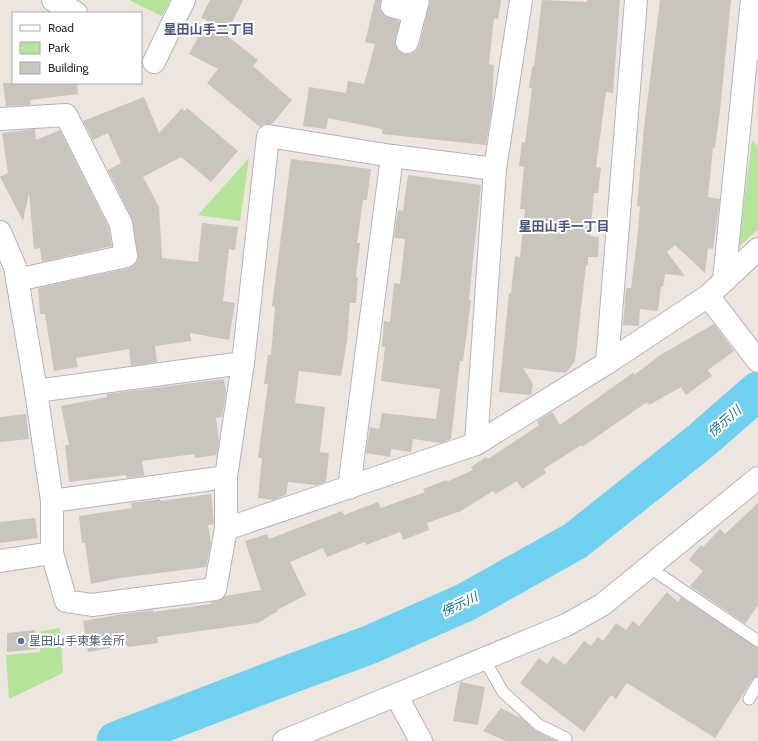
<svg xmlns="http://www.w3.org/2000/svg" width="758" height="741" font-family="Cabin,'Noto Sans JP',sans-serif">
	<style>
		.green { fill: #b4e49a }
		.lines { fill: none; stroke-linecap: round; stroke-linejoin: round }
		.river { stroke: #70d0f0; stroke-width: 39 }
		.building { fill: #c9c4bc }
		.lane-casing { stroke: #b1b4bf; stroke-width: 13 }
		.street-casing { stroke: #b1b4bf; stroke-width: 24 }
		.secondary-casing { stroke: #b1b4bf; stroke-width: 24 }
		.lane { stroke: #fff; stroke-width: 11 }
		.street { stroke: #fff; stroke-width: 22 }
		.secondary { stroke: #fff; stroke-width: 22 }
		.service-dot { fill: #5c6f8a; stroke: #fff; stroke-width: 1.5 }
		.labels { text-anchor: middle; stroke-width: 4; stroke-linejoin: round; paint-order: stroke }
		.service-label { font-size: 12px; fill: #4e5e75; stroke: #fff; text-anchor: start }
		.neighbourhood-label { font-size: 13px; font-weight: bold; fill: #4b557d; stroke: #fff }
		.water-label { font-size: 13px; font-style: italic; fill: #0d6f9e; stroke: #fff }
	</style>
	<rect width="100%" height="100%" fill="#ede6de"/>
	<g class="green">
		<polygon points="129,0 170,0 162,16"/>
		<polygon points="752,140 758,146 758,229 738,248"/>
		<polygon points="249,158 240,221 198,215"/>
		<polygon points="60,628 63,673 9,699 6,655 40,652 41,631"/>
	</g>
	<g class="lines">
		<polyline class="river" points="116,741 293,673 369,645 466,602 575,541 702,440 758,391"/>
	</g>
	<g class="building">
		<polygon points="210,0 243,0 226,35 258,60 253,66 292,100 272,124 264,124 260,127 207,83 218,69 189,54 207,20 201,18"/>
		<polygon points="375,0 381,0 380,9 384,15 400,21 395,45 399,51 404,54 410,54 416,51 419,46 430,0 501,0 498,19 494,18 489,64 494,65 492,108 486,145 382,134 382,129 328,118 326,129 303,126 309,87 346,93 348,81 364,84 375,44 365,42"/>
		<polygon points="542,0 587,2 587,0 620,0 613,93 606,92 596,167 601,168 598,193 594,193 590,236 599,237 598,257 588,257 588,265 586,265 575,361 566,373 523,368 533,384 531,395 499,392 509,293 511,293 515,256 520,257 525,209 520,209 524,167 519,166 522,142 525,143 532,88 529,88 532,67 534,67"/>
		<polygon points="660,0 731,0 720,111 715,148 713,147 708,197 720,199 713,249 708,248 705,273 675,245 667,252 685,276 665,274 663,287 661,286 658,311 640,309 639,326 623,325 626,288 631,288 637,241 640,207 637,206 644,127"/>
		<polygon points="3,83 77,83 78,94 30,100 31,105 6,106"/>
		<polygon points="144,97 159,133 182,108 185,111 187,108 238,151 211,182 181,157 143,177 159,207 162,258 198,262 202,223 238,227 235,250 229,249 223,301 235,303 229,340 190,333 191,341 155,346 157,362 131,366 129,349 76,358 78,367 54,371 45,314 40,314 38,288 129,268 134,265 138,260 132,219 108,170 121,163 108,133 93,140 83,121"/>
		<polygon points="35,129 36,140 60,130 109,228 112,246 42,262 40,248 34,249 29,193 23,221 0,177 8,173 2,133"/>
		<polygon points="291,159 371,169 367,200 363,200 357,243 360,243 356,277 358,277 356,303 350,303 347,341 341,376 299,371 295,403 325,407 320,452 329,453 326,482 317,485 288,482 286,495 273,500 258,498 262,458 258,458 268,384 264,384 268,355 271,355 275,307 272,306"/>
		<polygon points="408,175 481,185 472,268 469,300 471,301 463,361 460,361 451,439 441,443 413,439 411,452 391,449 390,457 366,453 370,427 379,429 382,413 436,419 440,389 381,381 385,347 382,347 384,321 390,322 394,283 400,284 405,239 394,238 398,210 403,211"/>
		<polygon points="714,324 734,351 708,370 712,376 686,395 681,387 649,405 647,402 582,447 581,445 544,469 546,473 522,489 517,481 496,494 493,491 461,511 427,523 429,530 403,540 400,532 366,545 365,542 327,557 323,548 290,562 306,595 277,610 278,611 258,623 157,637 158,643 128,647 127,645 88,652 83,621 123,614 153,610 153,612 211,604 211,602 217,601 225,596 261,590 245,541 267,534 269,539 342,511 344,515 378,502 381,508 425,492 423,489 447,480 446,482 473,470 471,467 486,457 488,459 539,425 537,421 552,412 560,425 634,372 634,375 662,354"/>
		<polygon points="224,379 226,394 222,417 216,418 219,441 217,455 195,458 194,454 142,461 144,476 127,478 126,475 69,482 65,445 69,445 61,406 107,397 107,394"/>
		<polygon points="26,414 29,439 0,442 0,417"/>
		<polygon points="211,494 214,524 208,525 211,543 206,567 120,578 91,584 85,543 82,543 79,516 132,508 131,503 160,499 161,501"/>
		<polygon points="758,503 758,605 745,624 690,586 703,571 689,560 701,545 703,547 720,529 725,534"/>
		<polygon points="35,518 38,538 0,543 0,522"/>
		<polygon points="667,592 678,602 681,597 758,648 758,676 752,680 715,738 627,683 616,699 611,695 584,732 520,683 539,658 547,664 553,656 565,665 584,641 591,646 598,637 603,641 616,623 626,630 633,621 639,626"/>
		<polygon points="35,630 36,649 7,652 7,633"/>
		<polygon points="460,682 485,687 478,725 453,721"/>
		<polygon points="501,708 521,718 536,731 556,741 506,741 483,731"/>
	</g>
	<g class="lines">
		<g class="lane-casing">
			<g id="lane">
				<polyline points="650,568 758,641"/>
				<polyline points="484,659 503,692 539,725 566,738"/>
				<polyline points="749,699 758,683"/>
			</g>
		</g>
		<g class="street-casing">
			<g id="street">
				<polyline points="53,0 76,13"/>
				<polyline points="752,0 747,48 758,49"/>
				<polyline points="392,6 415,12"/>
				<polyline points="407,42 418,0"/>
				<polyline points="154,62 184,0"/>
				<polyline points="0,119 66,115 121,224 126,256 17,280"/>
				<polyline points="0,232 15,267 36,391"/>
				<polyline points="724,281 747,48"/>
				<polyline points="708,296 758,361"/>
				<polygon points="243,363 226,477 226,529 215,589 92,605 66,601 52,553 52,501 36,391"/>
				<polyline points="243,363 268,136 392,156 495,169 521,0"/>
				<polyline points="607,363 636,0"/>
				<polyline points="476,444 495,169"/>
				<polyline points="349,488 392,156"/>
				<polyline points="52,501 226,477"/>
				<polyline points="226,529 476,444 607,363 708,296 758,249"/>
				<polyline points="0,561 52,553"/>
			</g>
		</g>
		<g class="secondary-casing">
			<g id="secondary">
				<polyline points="284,741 396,695"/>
				<polyline points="421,741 396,695 566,625 602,605 758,478"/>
			</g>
		</g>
		<use href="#lane" class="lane"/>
		<use href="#street" class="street"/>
		<use href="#secondary" class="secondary"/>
	</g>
	<circle class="service-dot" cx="21" cy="641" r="4"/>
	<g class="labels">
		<g class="service-label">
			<text x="29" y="645">星田山手東集会所</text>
		</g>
		<g class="neighbourhood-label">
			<text x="209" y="34">星田山手二丁目</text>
			<text x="564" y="231">星田山手一丁目</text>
		</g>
		<g class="water-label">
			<text transform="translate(724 421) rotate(-41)" y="5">傍示川</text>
			<text transform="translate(459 604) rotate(-26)" y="5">傍示川</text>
		</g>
	</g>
	<rect x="12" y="12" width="130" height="72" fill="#ffffff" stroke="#aaaaaa"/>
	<rect x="20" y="25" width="20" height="6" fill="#ffffff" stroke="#aaaaaa"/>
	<text x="48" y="32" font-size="12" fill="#2b2b2b">Road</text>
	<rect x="20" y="42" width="20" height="12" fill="#b4e49a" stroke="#aaaaaa"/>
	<text x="48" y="52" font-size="12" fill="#2b2b2b">Park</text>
	<rect x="20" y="62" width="20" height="12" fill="#c9c4bc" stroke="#aaaaaa"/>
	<text x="48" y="72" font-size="12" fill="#2b2b2b">Building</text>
</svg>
